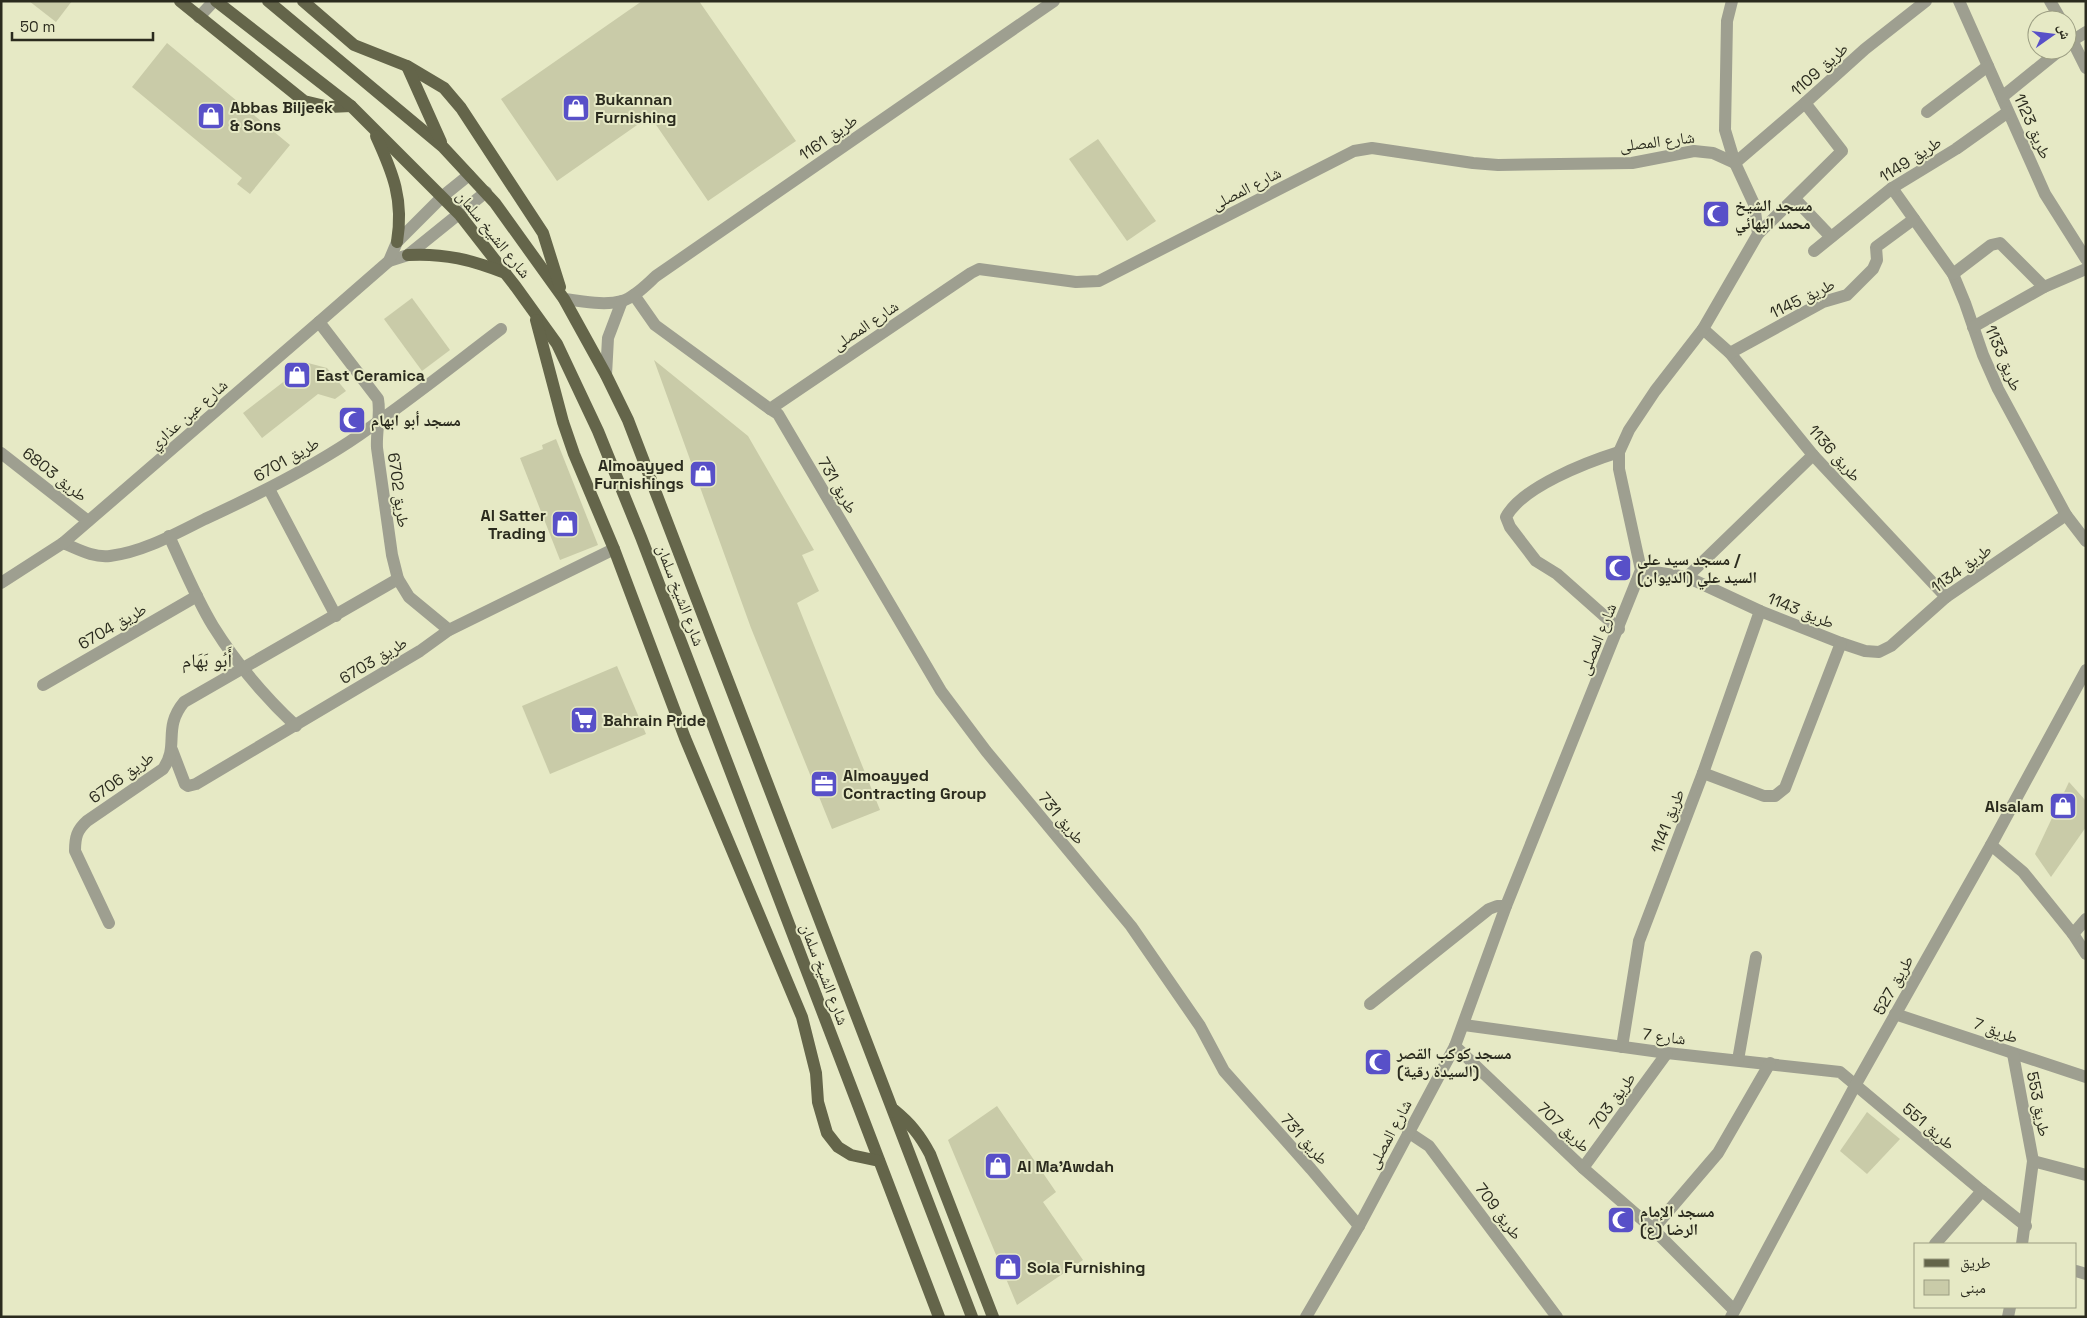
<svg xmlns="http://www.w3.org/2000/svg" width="2087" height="1318" font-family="'Space Grotesk','Noto Naskh Arabic',sans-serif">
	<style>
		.building { fill: #c9cba8 }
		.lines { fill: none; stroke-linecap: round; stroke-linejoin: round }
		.minor { stroke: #9e9f90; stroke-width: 12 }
		.major { stroke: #64654a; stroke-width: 12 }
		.labels { text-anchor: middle; stroke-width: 4; stroke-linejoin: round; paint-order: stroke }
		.street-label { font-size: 16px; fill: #2b2b1e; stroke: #e6e9c5 }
		.poi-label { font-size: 16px; font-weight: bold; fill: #2b2b1e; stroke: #e6e9c5; text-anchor: start }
		.quarter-label { font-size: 19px; fill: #2b2b1e; stroke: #e6e9c5 }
	</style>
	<rect width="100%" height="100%" fill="#e6e9c5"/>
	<g class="building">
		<polygon points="29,1 72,1 56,22"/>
		<polygon points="642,1 699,1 796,141 708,201 650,116 557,181 501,99"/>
		<polygon points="167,43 290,145 250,194 237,184 242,178 132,87"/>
		<polygon points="1098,139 1156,221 1127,241 1069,159"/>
		<polygon points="412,298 450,350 422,371 384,319"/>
		<polygon points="654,360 748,436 814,550 802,555 819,591 797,603 880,810 832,829 751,628"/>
		<polygon points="308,363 327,368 346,391 335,399 318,394 262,438 243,413"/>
		<polygon points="556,439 598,545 560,560 520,458 543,449 542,445"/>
		<polygon points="617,666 646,734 550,774 522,706"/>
		<polygon points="2069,782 2086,801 2086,827 2051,877 2035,854"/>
		<polygon points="997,1106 1056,1192 1043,1202 1083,1260 1017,1305 948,1140"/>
		<polygon points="1867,1112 1900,1139 1867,1174 1840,1151"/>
	</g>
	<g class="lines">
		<g class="minor">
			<polyline points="1959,1 2045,194 2086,259"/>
			<polyline points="2050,1 2061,20"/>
			<polyline points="199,17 214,1"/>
			<polyline points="2067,30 2086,68"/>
			<polyline points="2067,44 2086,32"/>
			<polyline points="2002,97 2060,50"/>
			<polyline points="1927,112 1988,66"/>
			<polyline points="1735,163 1805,103 1865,49 1926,1"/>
			<polyline points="1892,188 1953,274 1965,303 1983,355 1998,389 2066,515 2086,541"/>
			<polyline points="1795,199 1831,237"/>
			<polyline points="1758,234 1842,151 1805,103"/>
			<polyline points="1814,251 1892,188 1956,149 2008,112"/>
			<polyline points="389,261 408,255 486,192"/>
			<polyline points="1953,274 1991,245 2000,243 2044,287"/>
			<polyline points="634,295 655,325 770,409 971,273 979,269 1076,282 1099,281 1354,151 1372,148 1473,163 1498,165 1632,163 1694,151 1713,153 1735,163"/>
			<path d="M564 299C582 301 604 306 622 301 635 297 647 284 656 276L1054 1"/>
			<path d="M319 322 378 399C381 415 376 431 377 448L392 555 398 579 409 597 449 630"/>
			<polyline points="1973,327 2044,287 2086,269"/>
			<polyline points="1703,329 1730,353 1813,455 1946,597"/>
			<polyline points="1730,353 1823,302 1847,295 1873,269 1877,260 1876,247 1914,219"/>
			<polyline points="606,375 608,338 622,301"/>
			<polyline points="770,409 778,414 941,691 986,751 1131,926 1200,1026 1224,1071 1311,1169 1359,1226"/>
			<polyline points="1,453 88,521"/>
			<polyline points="269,489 336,616"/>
			<path d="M169 536C183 566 196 598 213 626 236 663 264 696 296 726"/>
			<path d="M63 543C78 549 93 558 110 556 143 552 175 534 205 519 255 496 303 472 349 442 401 407 451 367 501 329"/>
			<polyline points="1641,570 1687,577 1760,611 1841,643 1865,651 1879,652 1891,646 1946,597 2066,515"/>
			<polyline points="1687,577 1813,455"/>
			<polyline points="1,583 63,543 319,322 389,261 397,242 443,196 469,175"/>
			<path d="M1619 629 1557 574 1536 561 1510 527 1506 517C1522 487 1587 462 1619 452"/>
			<polyline points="43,685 197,596"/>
			<polyline points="172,750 185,784 188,786 196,784 420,651 449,630 614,549"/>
			<polyline points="1703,773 1764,796 1775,796 1785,788 1841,643"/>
			<polyline points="1991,845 2023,872 2073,934 2086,954"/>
			<path d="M109 923 75 851C75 837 77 830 87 821L163 769C180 745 162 729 184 702L398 579"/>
			<polyline points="2073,934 2086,919"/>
			<polyline points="1370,1004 1489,909 1497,906 1506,906"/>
			<polyline points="1895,1014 2086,1077"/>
			<polyline points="1464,1025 1667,1053 1840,1072 1982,1191 2026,1226"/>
			<polyline points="1455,1046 1583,1168 1653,1229 1734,1310"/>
			<polyline points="1622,1047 1639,941 1703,773 1760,611"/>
			<polyline points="2013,1054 2033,1161 2022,1244"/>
			<polyline points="1738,1060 1756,957"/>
			<polyline points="1408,1132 1429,1146 1557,1317"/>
			<polyline points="2033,1161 2086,1175"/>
			<polyline points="1583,1168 1667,1053"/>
			<polyline points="1653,1229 1718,1153 1770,1063"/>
			<polyline points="1935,1244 1982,1191"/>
			<polyline points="2076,1271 2086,1274"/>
			<polyline points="1306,1317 1359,1226 1455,1046 1506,906 1641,570 1619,469 1619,452 1629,430 1655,391 1703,329 1758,234 1754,204 1735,163 1725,130 1727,21 1732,1"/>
			<polyline points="1731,1317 1856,1084 1991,845 2086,670"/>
			<polyline points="2008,1317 2010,1307"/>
		</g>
		<g class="major">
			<polyline points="180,1 304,101 329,107 351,106"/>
			<polyline points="216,1 351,106 460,215 516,287 557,344 598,431 641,537 939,1317"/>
			<polyline points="268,1 443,147 495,203 564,299 606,375 628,420 972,1317"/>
			<polyline points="303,1 354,45 407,66 444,88 461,108 543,233 560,287"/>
			<polyline points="407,66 441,142"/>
			<path d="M376 136C393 173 404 200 397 242"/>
			<path d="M408 255C445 253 472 260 505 273"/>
			<polyline points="536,320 563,422 574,454 614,549 685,738 802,1017 816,1073 818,1102 827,1133 838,1147 851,1155 879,1161"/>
			<path d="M894 1110C910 1123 920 1135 930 1154L993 1317"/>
		</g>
	</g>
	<defs>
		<g id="shop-square" transform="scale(1.4375)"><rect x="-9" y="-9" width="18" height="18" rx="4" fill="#5850c8" stroke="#e6e9c5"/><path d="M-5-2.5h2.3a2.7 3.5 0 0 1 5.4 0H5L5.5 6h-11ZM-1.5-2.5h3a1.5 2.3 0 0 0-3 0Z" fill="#fff"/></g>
		<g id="mosque-square" transform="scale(1.4375)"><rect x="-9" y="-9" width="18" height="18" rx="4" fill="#5850c8" stroke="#e6e9c5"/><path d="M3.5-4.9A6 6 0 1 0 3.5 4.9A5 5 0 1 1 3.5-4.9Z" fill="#fff"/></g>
		<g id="supermarket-square" transform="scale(1.4375)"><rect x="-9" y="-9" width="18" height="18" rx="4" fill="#5850c8" stroke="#e6e9c5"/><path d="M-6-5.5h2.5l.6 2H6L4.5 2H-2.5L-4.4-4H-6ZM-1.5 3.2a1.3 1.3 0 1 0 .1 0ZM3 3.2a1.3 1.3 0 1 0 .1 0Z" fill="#fff"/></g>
		<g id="office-square" transform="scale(1.4375)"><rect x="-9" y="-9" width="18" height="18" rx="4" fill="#5850c8" stroke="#e6e9c5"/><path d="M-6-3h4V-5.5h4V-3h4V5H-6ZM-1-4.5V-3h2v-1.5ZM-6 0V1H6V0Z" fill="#fff"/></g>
	</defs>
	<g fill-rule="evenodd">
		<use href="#shop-square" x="576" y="108"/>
		<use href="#shop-square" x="211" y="116"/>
		<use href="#mosque-square" x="1716" y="214"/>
		<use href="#shop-square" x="297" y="375"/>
		<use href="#mosque-square" x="352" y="420"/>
		<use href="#shop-square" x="703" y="474"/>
		<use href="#shop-square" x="565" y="524"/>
		<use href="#mosque-square" x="1618" y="568"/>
		<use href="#supermarket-square" x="584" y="720"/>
		<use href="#office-square" x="824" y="784"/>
		<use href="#shop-square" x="2063" y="806"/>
		<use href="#mosque-square" x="1378" y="1062"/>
		<use href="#shop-square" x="998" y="1166"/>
		<use href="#mosque-square" x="1621" y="1220"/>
		<use href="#shop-square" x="1008" y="1267"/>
	</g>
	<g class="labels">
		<g class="street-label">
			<text transform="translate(1819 69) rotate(-42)" y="6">طريق 1109</text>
			<text transform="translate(2033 126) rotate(66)" y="6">طريق 1123</text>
			<text transform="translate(828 137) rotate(-35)" y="6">طريق 1161</text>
			<text transform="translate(1657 141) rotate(-7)" y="6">شارع المصلى</text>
			<text transform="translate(1910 159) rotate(-33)" y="6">طريق 1149</text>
			<text transform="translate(1246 188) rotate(-27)" y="6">شارع المصلى</text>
			<text transform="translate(494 234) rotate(51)" y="6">شارع الشيخ سلمان</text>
			<text transform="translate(1802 298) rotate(-26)" y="6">طريق 1145</text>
			<text transform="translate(865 325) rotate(-34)" y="6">شارع المصلى</text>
			<text transform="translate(2004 358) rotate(67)" y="6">طريق 1133</text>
			<text transform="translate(188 414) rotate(-41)" y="6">شارع عين عذاري</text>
			<text transform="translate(1835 453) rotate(48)" y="6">طريق 1136</text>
			<text transform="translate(286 459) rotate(-30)" y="6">طريق 6701</text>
			<text transform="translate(55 474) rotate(38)" y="6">طريق 6803</text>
			<text transform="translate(838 485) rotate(60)" y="6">طريق 731</text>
			<text transform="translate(399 490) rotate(82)" y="6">طريق 6702</text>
			<text transform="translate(1961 568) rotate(-36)" y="6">طريق 1134</text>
			<text transform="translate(681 595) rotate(69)" y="6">شارع الشيخ سلمان</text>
			<text transform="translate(1801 610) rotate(22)" y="6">طريق 1143</text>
			<text transform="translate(112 626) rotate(-30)" y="6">طريق 6704</text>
			<text transform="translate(1597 639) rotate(-68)" y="6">شارع المصلى</text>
			<text transform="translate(373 660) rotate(-31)" y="6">طريق 6703</text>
			<text transform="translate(121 777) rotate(-36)" y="6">طريق 6706</text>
			<text transform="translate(1062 818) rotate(50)" y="6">طريق 731</text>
			<text transform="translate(1667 821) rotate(-69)" y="6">طريق 1141</text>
			<text transform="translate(825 974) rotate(69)" y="6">شارع الشيخ سلمان</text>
			<text transform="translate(1893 985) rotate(-61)" y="6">طريق 527</text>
			<text transform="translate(1996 1030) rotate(20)" y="6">طريق 7</text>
			<text transform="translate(1664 1036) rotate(7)" y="6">شارع 7</text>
			<text transform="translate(1612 1101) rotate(-54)" y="6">طريق 703</text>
			<text transform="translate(2039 1104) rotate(79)" y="6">طريق 553</text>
			<text transform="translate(1929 1126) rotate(40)" y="6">طريق 551</text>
			<text transform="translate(1564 1127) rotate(43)" y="6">طريق 707</text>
			<text transform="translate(1389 1134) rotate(-62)" y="6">شارع المصلى</text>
			<text transform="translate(1305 1139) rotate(48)" y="6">طريق 731</text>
			<text transform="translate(1499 1211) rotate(53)" y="6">طريق 709</text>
		</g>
		<g class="poi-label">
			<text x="595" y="105">Bukannan<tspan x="595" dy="18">Furnishing</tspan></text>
			<text x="230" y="113">Abbas Biljeek<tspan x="230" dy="18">&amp; Sons</tspan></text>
			<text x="1735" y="211">مسجد الشيخ<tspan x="1735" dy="18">محمد البهائي</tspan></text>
			<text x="316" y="381">East Ceramica</text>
			<text x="371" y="426">مسجد أبو ابهام</text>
			<text x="684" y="471" text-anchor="end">Almoayyed<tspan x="684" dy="18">Furnishings</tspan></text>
			<text x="546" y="521" text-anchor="end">Al Satter<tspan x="546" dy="18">Trading</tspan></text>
			<text x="1637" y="565">مسجد سيد علي /<tspan x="1637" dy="18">السيد علي (الديوان)</tspan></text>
			<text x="603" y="726">Bahrain Pride</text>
			<text x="843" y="781">Almoayyed<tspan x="843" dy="18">Contracting Group</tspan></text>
			<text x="2044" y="812" text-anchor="end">Alsalam</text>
			<text x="1397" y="1059">مسجد كوكب القصر<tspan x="1397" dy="18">(السيدة رقية)</tspan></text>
			<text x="1017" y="1172">Al Ma'Awdah</text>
			<text x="1640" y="1217">مسجد الإمام<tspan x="1640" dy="18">الرضا (ع)</tspan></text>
			<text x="1027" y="1273">Sola Furnishing</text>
		</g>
		<g class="quarter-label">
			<text x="207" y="667">أَبُو بَهَام</text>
		</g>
	</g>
	<rect width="2087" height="1318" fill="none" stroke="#2b2b1e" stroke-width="5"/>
	<rect x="1914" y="1243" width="162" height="65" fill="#e6e9c5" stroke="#9b9d82"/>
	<rect x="1924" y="1259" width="25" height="8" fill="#64654a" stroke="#9b9d82"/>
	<text x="1960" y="1268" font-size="15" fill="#2b2b1e">طريق</text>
	<rect x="1924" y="1280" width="25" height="15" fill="#c9cba8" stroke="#9b9d82"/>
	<text x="1960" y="1293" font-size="15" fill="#2b2b1e">مبنى</text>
	<g transform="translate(2052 35) rotate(76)"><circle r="24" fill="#e6e9c5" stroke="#9b9d82"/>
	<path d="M0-4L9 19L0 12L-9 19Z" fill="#5850c8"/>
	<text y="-8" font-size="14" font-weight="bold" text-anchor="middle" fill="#2b2b1e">ش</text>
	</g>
	<path d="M12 32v8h141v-8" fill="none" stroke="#2b2b1e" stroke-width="2.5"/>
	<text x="20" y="32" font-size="15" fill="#2b2b1e" stroke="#e6e9c5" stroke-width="4" paint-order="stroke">50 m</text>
</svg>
